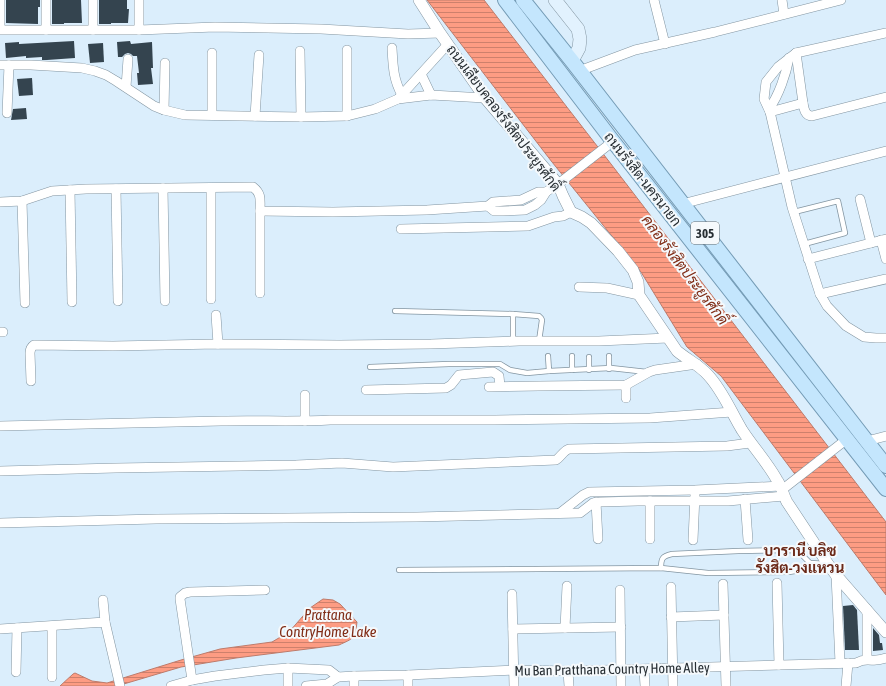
<svg xmlns="http://www.w3.org/2000/svg" width="886" height="686" font-family="'Asap Condensed',Sarabun,sans-serif">
	<style>
		.water { fill: url(#water-rules); stroke: #bd7b6b }
		.building { fill: #34444f }
		.lines { fill: none; stroke-linecap: round; stroke-linejoin: round }
		.service-casing { stroke: #8395a1; stroke-width: 6 }
		.minor-casing { stroke: #8395a1; stroke-width: 10 }
		.tertiary-casing { stroke: #8395a1; stroke-width: 12 }
		.secondary-casing { stroke: #8395a1; stroke-width: 14 }
		.primary-casing { stroke: #749bb5; stroke-width: 16 }
		.service { stroke: #fff; stroke-width: 4.5 }
		.minor { stroke: #fff; stroke-width: 9 }
		.tertiary { stroke: #fff; stroke-width: 11 }
		.secondary { stroke: #e2f2fe; stroke-width: 13 }
		.primary { stroke: #c4e6fd; stroke-width: 14 }
		.labels { text-anchor: middle; stroke-width: 4; stroke-linejoin: round; paint-order: stroke }
		.shield { fill: #f5f9fc; stroke: #656b6f; stroke-width: 1 }
		.shield-label { font-size: 13px; font-weight: bold; fill: #272e33 }
		.street-label { font-size: 14px; fill: #272e33; stroke: #f5f9fc }
		.water-label { font-size: 15px; font-style: italic; fill: #812d17; stroke: #f5f9fc }
		.neighbourhood-label { font-size: 15px; font-weight: bold; fill: #6a2817; stroke: #f5f9fc }
	</style>
	<defs>
		<pattern id="water-rules" width="6" height="5" patternUnits="userSpaceOnUse"><rect width="6" height="5" fill="#fd9c83"/><path d="M0 2.5h6" fill="none" stroke="#cd806c"/></pattern>
	</defs>
	<rect width="100%" height="100%" fill="#dbeefc"/>
	<g class="water">
		<polygon points="427,0 484,0 611,164 886,522 886,595 721,376 687,347 641,272 552,162"/>
		<path d="M323 599 333 600 340 604 357 622C355 639 354 638 339 645L236 658 181 667 117 686H60L73 674 75 673 92 681 107 683 181 660 220 649 272 642 289 632 310 608Z"/>
	</g>
	<g class="building">
		<polygon points="6,0 40,0 40,7 38,7 38,24 6,23"/>
		<polygon points="52,0 81,0 82,23 64,23 64,24 52,24"/>
		<polygon points="99,0 127,0 127,9 129,9 128,23 111,23 111,24 99,24"/>
		<polygon points="74,41 75,58 47,60 42,60 42,57 26,58 26,56 6,58 5,43 19,42 19,44"/>
		<polygon points="130,41 131,44 152,42 153,68 151,68 153,84 138,85 137,73 139,73 137,56 133,56 131,54 128,53 125,54 122,57 118,57 117,42"/>
		<polygon points="103,43 104,62 90,63 88,44"/>
		<polygon points="32,78 33,95 19,96 17,79"/>
		<polygon points="26,108 27,119 11,120 13,109"/>
		<polygon points="853,605 857,610 859,650 845,650 843,606"/>
		<polygon points="873,628 879,635 880,643 882,643 883,650 873,651"/>
	</g>
	<g class="lines">
		<g class="service-casing">
			<g id="service">
				<polyline points="794,212 838,201 845,233 804,244"/>
				<polyline points="395,311 513,314"/>
				<polyline points="513,341 513,314 539,316 541,318 542,320 539,341"/>
				<polyline points="548,356 549,371 611,368 647,372"/>
				<polyline points="572,356 572,370"/>
				<polyline points="609,356 609,369"/>
				<polyline points="370,367 449,364 500,364 510,370 527,373 549,371"/>
				<polyline points="589,370 589,357"/>
				<path d="M661 568C661 559 662 556 672 554L738 551 795 550 798 551 810 563"/>
				<polyline points="399,570 661,568 708,573 789,572 795,571 802,568 810,563 827,564"/>
			</g>
		</g>
		<g class="minor-casing">
			<g id="minor">
				<polyline points="0,0 0,30 139,30 215,27 321,29 408,34 440,33"/>
				<polyline points="93,0 93,30"/>
				<polyline points="139,0 139,30"/>
				<polyline points="654,0 665,44"/>
				<polyline points="782,0 784,14"/>
				<polyline points="46,30 46,0"/>
				<polyline points="886,33 796,53 778,67 766,82 764,99 770,112 792,207 820,294 827,306 846,326 864,337 876,338 886,338"/>
				<path d="M392 48C393 65 393 79 402 95"/>
				<polyline points="347,50 347,116"/>
				<polyline points="300,51 301,117"/>
				<polyline points="212,53 212,115"/>
				<polyline points="796,53 803,103"/>
				<polyline points="0,65 31,65 82,68 95,71 106,75 116,81 154,106 164,110 185,115 301,117 347,116 375,109 398,99 431,95 485,98"/>
				<polyline points="579,71 635,50 715,32 841,0"/>
				<polyline points="421,74 431,95"/>
				<polyline points="126,87 128,59"/>
				<polyline points="398,99 448,44"/>
				<path d="M769 109C779 95 786 74 789 58"/>
				<polyline points="164,110 165,63"/>
				<path d="M770 112 803 103C804 109 805 116 812 116L886 97"/>
				<polyline points="7,113 9,65"/>
				<polyline points="255,116 259,55"/>
				<polyline points="163,188 165,301"/>
				<polyline points="116,189 118,301"/>
				<polyline points="70,190 72,302"/>
				<polyline points="860,199 871,243"/>
				<polyline points="22,201 25,303"/>
				<path d="M0 202 22 201 52 191 86 189 253 187C262 194 260 200 260 211L333 212 427 210 488 206 493 202 521 200 538 192H546L562 181 607 146 612 140"/>
				<polyline points="682,204 886,151"/>
				<polyline points="488,206 494,211 503,211 525,210 535,205 541,200 546,192"/>
				<polyline points="260,211 260,293"/>
				<polyline points="401,229 528,226 554,217 563,216 571,212"/>
				<polyline points="881,240 886,259"/>
				<polyline points="808,259 886,239"/>
				<polyline points="579,287 607,288 639,295"/>
				<polyline points="820,294 886,279"/>
				<polyline points="211,299 211,188"/>
				<polyline points="216,315 218,344"/>
				<polyline points="0,332 3,332"/>
				<path d="M31 381 30 353C30 349 31 347 34 345L113 346 218 344 339 345 431 344 519 341H599L668 338"/>
				<polyline points="626,385 626,398"/>
				<polyline points="489,387 539,386 626,385 649,372 655,370 697,364"/>
				<polyline points="366,390 446,388 451,385 459,375 493,372 499,376 500,386"/>
				<polyline points="305,395 305,421"/>
				<path d="M0 426C74 425 147 422 221 421 258 420 294 422 330 420H495L650 418 732 412"/>
				<polyline points="867,441 886,436"/>
				<path d="M0 471 116 468 296 465 342 463 393 467 556 460C561 457 563 451 569 449L727 446 750 443"/>
				<polyline points="783,489 847,439"/>
				<polyline points="745,499 748,540"/>
				<polyline points="650,501 650,539"/>
				<polyline points="596,502 598,539"/>
				<polyline points="560,513 583,495 589,492 695,490 781,486"/>
				<polyline points="0,523 156,519 417,517 580,513 593,503 600,502 638,501 728,501 784,496"/>
				<polyline points="693,540 695,495"/>
				<polyline points="836,575 840,663"/>
				<polyline points="777,583 779,665"/>
				<polyline points="723,584 726,686"/>
				<polyline points="671,587 673,686"/>
				<polyline points="620,590 621,686"/>
				<polyline points="512,594 514,686"/>
				<polyline points="103,600 105,622"/>
				<polyline points="867,609 867,659"/>
				<polyline points="671,617 724,615"/>
				<polyline points="52,626 52,677"/>
				<polyline points="565,628 567,586"/>
				<polyline points="0,629 105,622 120,686"/>
				<polyline points="513,629 621,627"/>
				<polyline points="644,669 645,686"/>
				<polyline points="568,671 569,686"/>
				<polyline points="16,672 17,628"/>
				<polyline points="408,675 408,686"/>
				<polyline points="192,680 180,599 180,597 185,593 190,592 265,590"/>
				<polyline points="171,686 192,680 215,676 264,670 288,668 329,670 338,677"/>
				<polyline points="288,686 288,668"/>
				<path d="M306 686 327 684 338 677 354 676 408 675 514 670 568 671 856 663C866 658 866 661 876 660 879 660 883 659 886 658"/>
				<polyline points="354,686 354,676"/>
				<polyline points="846,686 848,663"/>
			</g>
		</g>
		<g class="tertiary-casing">
			<path id="tertiary" d="M419 0 440 33 485 98 558 184 563 196 571 212 582 217 591 223 618 251 633 270 638 282 639 295 677 351C688 360 699 365 708 375 723 391 731 412 742 430 753 447 767 462 777 480 782 487 783 495 787 502L828 564 836 575 886 632"/>
		</g>
		<g class="secondary-casing">
			<polyline id="secondary" points="555,0 578,29 580,39 579,48 572,61"/>
		</g>
		<g class="primary-casing">
			<g id="primary">
				<polyline points="505,0 612,140 886,489"/>
				<polyline points="523,0 572,61 886,466"/>
			</g>
		</g>
		<use href="#service" class="service"/>
		<use href="#minor" class="minor"/>
		<use href="#tertiary" class="tertiary"/>
		<use href="#secondary" class="secondary"/>
		<use href="#primary" class="primary"/>
	</g>
	<g class="labels">
		<rect class="shield" x="691" y="222" width="28" height="22" rx="3"/>
		<g class="shield-label">
			<text x="705" y="238">305</text>
		</g>
		<g class="street-label">
			<text transform="translate(504 118) rotate(53)" y="5">ถนนเลียบคลองรังสิตประยูรศักดิ์</text>
			<text transform="translate(643 179) rotate(52)" y="5">ถนนรังสิต-นครนายก</text>
			<text transform="translate(612 669) rotate(-1)" y="5">Mu Ban Pratthana Country Home Alley</text>
		</g>
		<g class="water-label">
			<text transform="translate(685 270) rotate(53)" y="5">คลองรังสิตประยูรศักดิ์</text>
			<text x="328" y="620">Prattana<tspan x="328" dy="17">ContryHome Lake</tspan></text>
		</g>
		<g class="neighbourhood-label">
			<text x="800" y="556">บารานี บลิซ<tspan x="800" dy="17">รังสิต-วงแหวน</tspan></text>
		</g>
	</g>
</svg>
